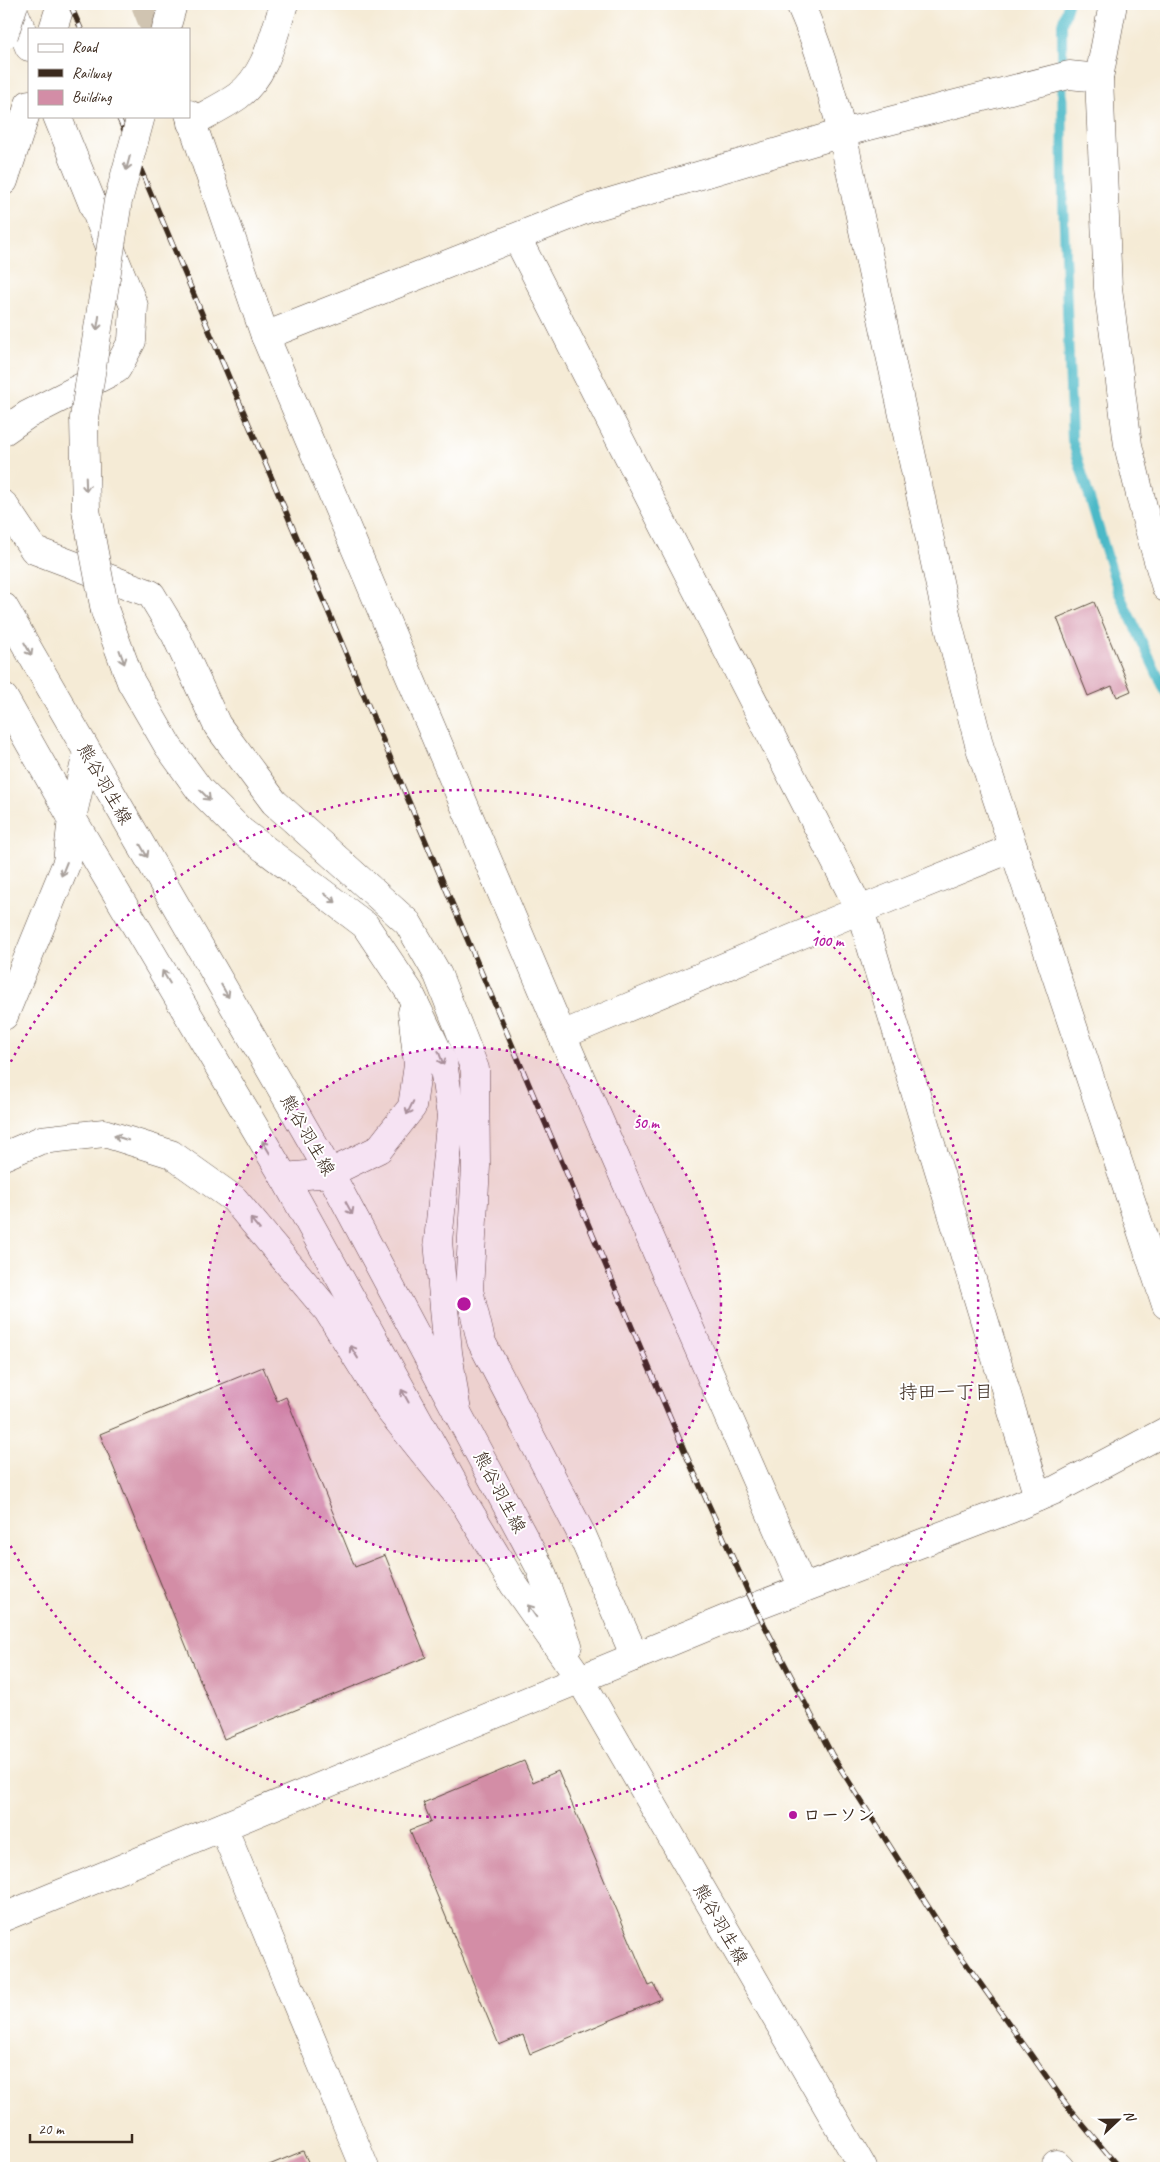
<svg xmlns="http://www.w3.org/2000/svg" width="1170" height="2172" font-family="Caveat,'Klee One',sans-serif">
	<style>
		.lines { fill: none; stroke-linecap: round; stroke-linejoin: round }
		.stream { stroke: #4cb9c7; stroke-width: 10 }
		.building { fill: #d38da6 }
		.street-tunnel { stroke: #d0c4b1; stroke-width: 28; stroke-dasharray: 28 14; stroke-linecap: butt }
		.street-casing { stroke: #57473a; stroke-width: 29 }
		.secondary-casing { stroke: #57473a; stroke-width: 29 }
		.highway-casing { stroke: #57473a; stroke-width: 29 }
		.street { stroke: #fff; stroke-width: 28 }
		.secondary { stroke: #fff; stroke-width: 28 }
		.highway { stroke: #fff; stroke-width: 28 }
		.rail-casing { stroke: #3b2a1e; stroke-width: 5.5 }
		.rail { stroke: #fff; stroke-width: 4; stroke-dasharray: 11; stroke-linecap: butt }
		.highway-bridge-casing { stroke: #57473a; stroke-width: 29; stroke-linecap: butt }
		.highway-bridge { stroke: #fff; stroke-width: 28 }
		.oneway { stroke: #a79f9a }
		.ring { fill: none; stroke: #b5179e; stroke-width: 2.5; stroke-dasharray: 2.5 5 }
		.poi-dot { fill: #b5179e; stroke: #fff; stroke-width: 2 }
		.labels { text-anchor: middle; stroke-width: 4; stroke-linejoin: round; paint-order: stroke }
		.street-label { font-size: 18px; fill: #3b2a1e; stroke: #fff }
		.poi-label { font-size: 18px; font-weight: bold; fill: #3b2a1e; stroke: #fff; text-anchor: start }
		.neighbourhood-label { font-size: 19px; fill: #3b2a1e; stroke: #fff }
		.centre { fill: #b5179e; stroke: #fff; stroke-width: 2.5 }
		.ring-label { font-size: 15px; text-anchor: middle; font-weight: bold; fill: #b5179e; stroke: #fff; stroke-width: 4; stroke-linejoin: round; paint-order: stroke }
	</style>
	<rect width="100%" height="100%" fill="#fff"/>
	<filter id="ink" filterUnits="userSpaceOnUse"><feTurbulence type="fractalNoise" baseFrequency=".02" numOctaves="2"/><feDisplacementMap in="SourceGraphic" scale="10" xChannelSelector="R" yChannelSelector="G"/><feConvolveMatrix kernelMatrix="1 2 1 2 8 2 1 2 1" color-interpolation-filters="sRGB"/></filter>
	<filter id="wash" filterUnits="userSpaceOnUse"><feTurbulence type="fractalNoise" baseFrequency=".0096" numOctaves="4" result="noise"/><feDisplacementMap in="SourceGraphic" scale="20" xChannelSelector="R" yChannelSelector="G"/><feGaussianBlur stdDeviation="1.12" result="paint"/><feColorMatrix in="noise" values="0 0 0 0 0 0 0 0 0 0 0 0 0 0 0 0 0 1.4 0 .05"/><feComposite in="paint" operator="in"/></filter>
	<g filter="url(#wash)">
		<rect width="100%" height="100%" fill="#f5ebd6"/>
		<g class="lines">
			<polyline class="stream" points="1068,4 1062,24 1063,201 1072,440 1118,591 1166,693"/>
		</g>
		<g id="blocks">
			<g class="building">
				<polygon points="1094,602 1131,691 1117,697 1112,686 1088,696 1057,618"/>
				<polygon points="263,1367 277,1401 286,1397 355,1567 385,1555 426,1657 224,1739 100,1434"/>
				<polygon points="524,1761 533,1782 558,1771 649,1986 654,1984 661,1999 530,2054 523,2035 499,2045 410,1830 431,1822 423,1803"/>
				<polygon points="303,2151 311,2168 262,2168"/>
			</g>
		</g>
	</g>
	<g filter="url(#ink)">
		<use href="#blocks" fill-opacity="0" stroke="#57473a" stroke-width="1"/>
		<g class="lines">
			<polyline class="street-tunnel" points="145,4 155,29"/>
			<g class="street-casing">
				<g id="street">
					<polyline points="11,4 29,47"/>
					<polyline points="189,114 265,336 562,1035 803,1588"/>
					<path d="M191 123C207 114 224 106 238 96 267 74 273 36 284 4"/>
					<polyline points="517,238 860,910 1038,1497"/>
					<polyline points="265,336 587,209 842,133 1069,75 1099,78"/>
					<polyline points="4,431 27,415 117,369 132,341 134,306 57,116"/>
					<polyline points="4,505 34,550 151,594 175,634 217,725 274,802 408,923 438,975 475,1069 476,1166 469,1290 481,1341 583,1537 635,1657"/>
					<polyline points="562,1035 860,910 1013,848"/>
					<polyline points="1056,2164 1060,2168"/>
				</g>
			</g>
			<g class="secondary-casing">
				<g id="secondary">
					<path d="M800 4C819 46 831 88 842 133L948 623 980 748 1166 1305"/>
					<polyline points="1113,4 1099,78 1108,288 1128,445 1146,519 1166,588"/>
					<polyline points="4,607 330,1173 540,1568 568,1645"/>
					<polyline points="4,698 72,818 284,1177 465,1504 514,1585 580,1679 863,2168"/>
					<polyline points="223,1827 365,2168"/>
					<polyline points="4,1917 755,1607 1011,1509 1055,1490 1166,1431"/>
				</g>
			</g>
			<g class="highway-casing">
				<g id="highway">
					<polyline points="53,29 61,4"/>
					<polyline points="166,29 173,4"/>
					<polyline points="4,181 29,104"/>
					<polyline points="105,611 131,682 168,746 199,789 241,831 365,925 409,991 443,1062 451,1116 438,1241 448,1352 457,1412"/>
					<polyline points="4,1016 67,862 72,818 87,753"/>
					<polyline points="4,1156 41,1140 104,1133 171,1154 234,1199 328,1311 390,1411 465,1504"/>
					<polyline points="284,1177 330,1173 379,1149 412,1107 418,1065 412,1012"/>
				</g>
			</g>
			<use href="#street" class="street"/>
			<use href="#secondary" class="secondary"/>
			<use href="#highway" class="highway"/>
			<g class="rail-casing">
				<g id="rail">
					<polyline points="70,4 81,29"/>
					<polyline points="118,116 687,1457 755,1607 832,1755 948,1938 1068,2107 1119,2168"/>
				</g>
			</g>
			<use href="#rail" class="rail"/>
			<g class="highway-bridge-casing">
				<g id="highway-bridge">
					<polyline points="4,35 14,4"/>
					<polyline points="105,611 86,510 84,418 118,201 141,116"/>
				</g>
			</g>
			<use href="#highway-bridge" class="highway-bridge"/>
		</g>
		<defs><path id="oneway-shaft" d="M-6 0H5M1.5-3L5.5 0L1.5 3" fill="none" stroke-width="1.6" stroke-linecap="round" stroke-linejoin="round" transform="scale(1.25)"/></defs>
		<g class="oneway">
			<use href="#oneway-shaft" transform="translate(128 163) rotate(105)"/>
			<use href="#oneway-shaft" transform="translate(98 323) rotate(99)"/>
			<use href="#oneway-shaft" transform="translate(86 484) rotate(88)"/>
			<use href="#oneway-shaft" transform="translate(28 649) rotate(60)"/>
			<use href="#oneway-shaft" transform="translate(122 657) rotate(70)"/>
			<use href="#oneway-shaft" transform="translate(205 795) rotate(45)"/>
			<use href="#oneway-shaft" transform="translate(144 851) rotate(60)"/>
			<use href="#oneway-shaft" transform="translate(64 869) rotate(112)"/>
			<use href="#oneway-shaft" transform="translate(330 898) rotate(37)"/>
			<use href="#oneway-shaft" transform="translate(166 977) rotate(-121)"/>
			<use href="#oneway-shaft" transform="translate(225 991) rotate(60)"/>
			<use href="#oneway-shaft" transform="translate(441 1058) rotate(69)"/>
			<use href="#oneway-shaft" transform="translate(410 1108) rotate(116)"/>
			<use href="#oneway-shaft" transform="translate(121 1138) rotate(-162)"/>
			<use href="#oneway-shaft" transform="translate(266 1147) rotate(-121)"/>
			<use href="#oneway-shaft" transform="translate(349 1208) rotate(62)"/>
			<use href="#oneway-shaft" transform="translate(255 1224) rotate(-130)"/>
			<use href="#oneway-shaft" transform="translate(354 1352) rotate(-122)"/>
			<use href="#oneway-shaft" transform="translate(405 1396) rotate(-119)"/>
			<use href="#oneway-shaft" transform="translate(532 1611) rotate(-125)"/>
		</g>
	</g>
	<circle cx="464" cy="1304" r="257" fill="#b5179e" fill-opacity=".12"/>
	<g class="ring">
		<circle cx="464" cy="1304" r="257"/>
		<path d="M4 1075A514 514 0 1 1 4 1533"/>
	</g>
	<circle class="poi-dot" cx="793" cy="1815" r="5"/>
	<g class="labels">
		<g class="street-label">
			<text transform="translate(105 784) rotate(60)" y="6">熊谷羽生線</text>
			<text transform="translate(308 1135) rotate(60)" y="6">熊谷羽生線</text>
			<text transform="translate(500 1492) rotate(62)" y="6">熊谷羽生線</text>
			<text transform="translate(721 1924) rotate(60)" y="6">熊谷羽生線</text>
		</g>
		<g class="poi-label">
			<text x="803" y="1821">ローソン</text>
		</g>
		<g class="neighbourhood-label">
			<text x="946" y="1398">持田一丁目</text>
		</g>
	</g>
	<circle cx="464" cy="1304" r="8" class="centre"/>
	<g class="ring-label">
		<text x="827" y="946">100 m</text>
		<text x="646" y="1128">50 m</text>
	</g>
	<rect width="1170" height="2172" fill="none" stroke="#fff" stroke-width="20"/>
	<rect x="28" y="28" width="162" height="90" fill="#ffffff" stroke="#b1aaa5"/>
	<rect x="38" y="44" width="25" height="8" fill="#ffffff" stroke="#b1aaa5"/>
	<text x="72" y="52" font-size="15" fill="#3b2a1e">Road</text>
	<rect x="38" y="69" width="25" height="8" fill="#3b2a1e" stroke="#b1aaa5"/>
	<text x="72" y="78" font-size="15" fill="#3b2a1e">Railway</text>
	<rect x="38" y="90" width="25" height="15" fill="#d38da6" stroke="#b1aaa5"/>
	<text x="72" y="102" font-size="15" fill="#3b2a1e">Building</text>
	<g transform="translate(1118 2120) rotate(68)" stroke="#ffffff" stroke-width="4" paint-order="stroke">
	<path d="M0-4L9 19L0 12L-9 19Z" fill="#3b2a1e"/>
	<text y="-8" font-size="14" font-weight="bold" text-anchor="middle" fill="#3b2a1e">N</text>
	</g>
	<path d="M30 2134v8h102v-8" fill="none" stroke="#3b2a1e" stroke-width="2.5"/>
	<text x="38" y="2134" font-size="15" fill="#3b2a1e" stroke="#ffffff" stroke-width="4" paint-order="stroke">20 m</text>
</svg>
